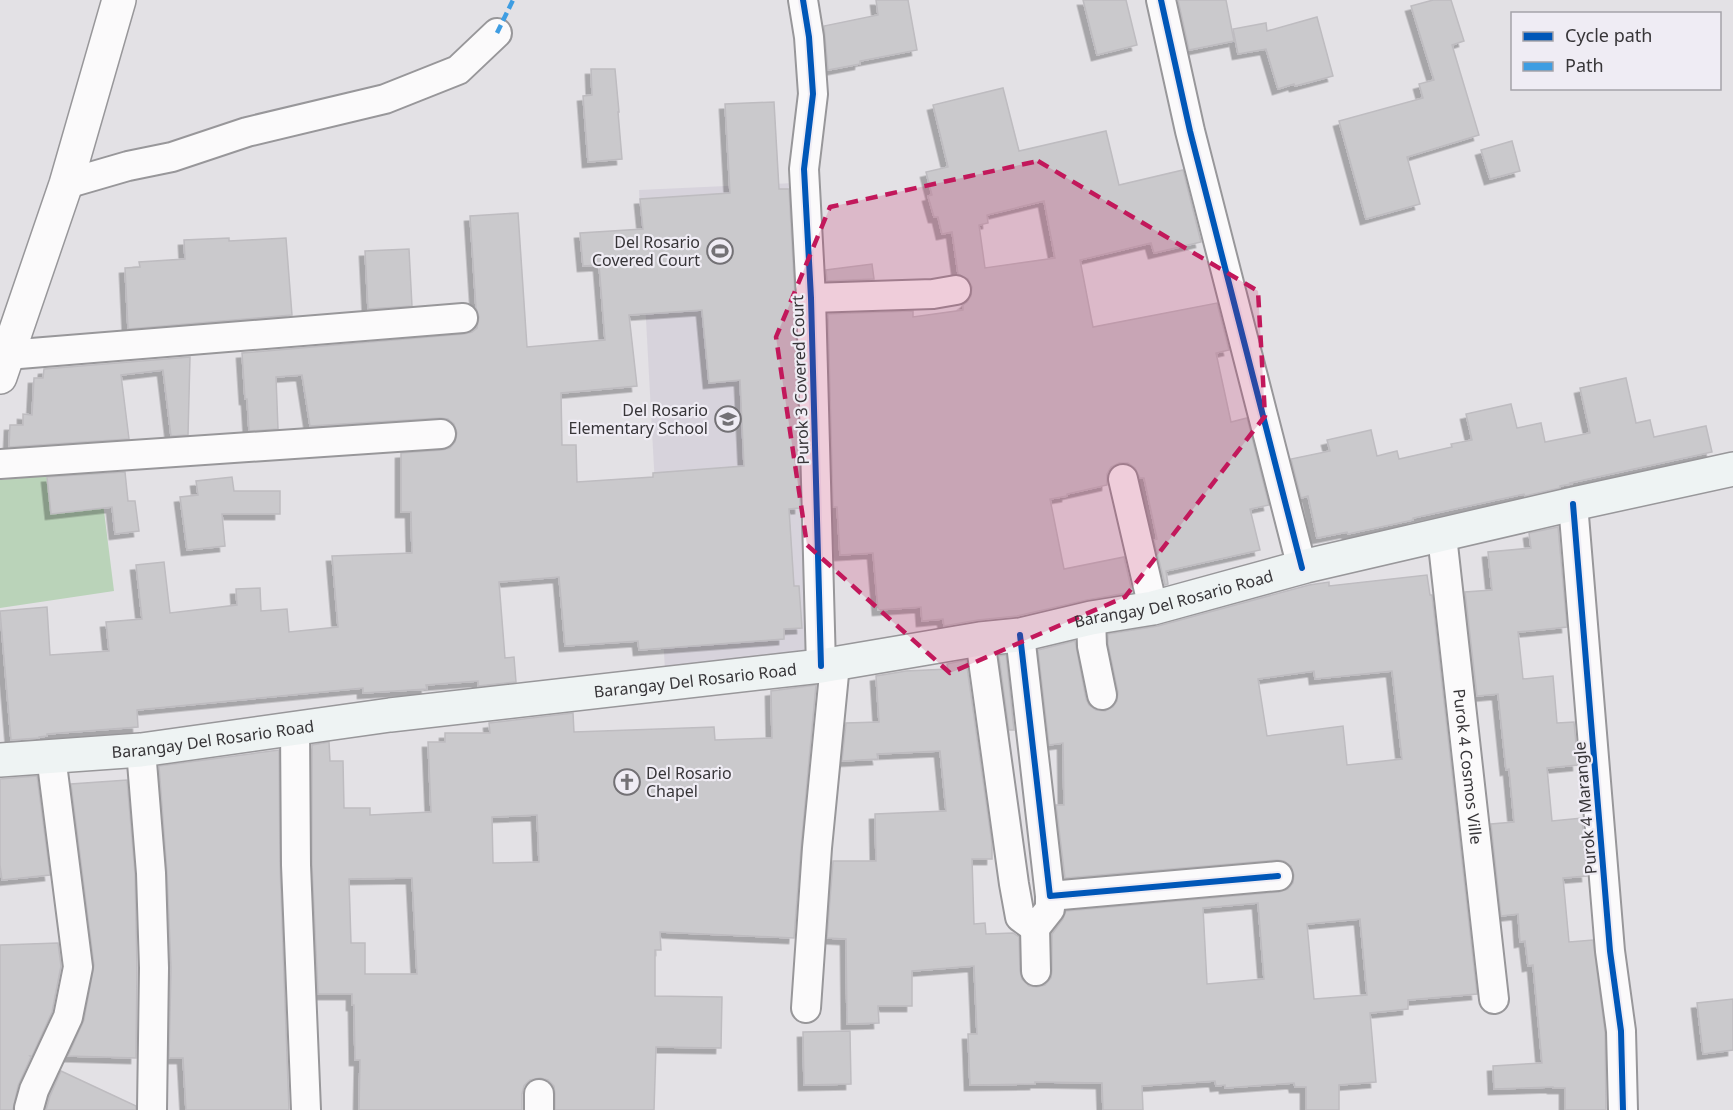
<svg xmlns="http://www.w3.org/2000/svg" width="1733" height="1110" font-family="'Noto Sans',sans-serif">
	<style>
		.built { fill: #d7d3dc }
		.green { fill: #bad3b9 }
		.building { fill: #cac9cc; stroke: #bebcc0; stroke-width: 1.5; fill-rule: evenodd; filter: url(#shadow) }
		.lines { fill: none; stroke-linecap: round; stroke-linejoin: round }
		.minor-casing { stroke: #98979a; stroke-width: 32 }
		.tertiary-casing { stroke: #98979a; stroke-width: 36 }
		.secondary-casing { stroke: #98979a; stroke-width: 36 }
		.minor { stroke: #fbfafb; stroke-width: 28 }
		.tertiary { stroke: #fbfafb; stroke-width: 33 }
		.secondary { stroke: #eef3f3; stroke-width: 33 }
		.quiet { stroke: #3e9de2; stroke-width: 4.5; stroke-dasharray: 9 4.5; stroke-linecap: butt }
		.cycleway-casing { stroke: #efecf4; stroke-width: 10 }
		.cycleway { stroke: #0057b8; stroke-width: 6 }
		.marked { fill: #c2185b; fill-opacity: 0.2; stroke: #c2185b; stroke-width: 4.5; stroke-dasharray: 12 8; stroke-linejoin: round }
		.labels { text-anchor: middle; stroke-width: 4.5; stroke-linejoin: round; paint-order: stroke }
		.poi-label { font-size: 16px; fill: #373538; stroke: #efecf4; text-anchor: end }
		.street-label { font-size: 16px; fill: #373538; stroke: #efecf4 }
	</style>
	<defs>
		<filter id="shadow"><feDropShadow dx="-5.5" dy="5.5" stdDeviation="0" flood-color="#0004"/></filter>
	</defs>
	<rect width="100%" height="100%" fill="#e3e1e5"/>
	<polygon class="built" points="794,183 814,649 665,671 639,190"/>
	<polygon class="green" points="99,471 114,591 0,608 0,480"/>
	<g class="building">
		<polygon points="876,0 908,0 917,50 860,61 860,64 828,70 824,26 878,15"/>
		<polygon points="1083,0 1126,0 1137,45 1097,55"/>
		<polygon points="1178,0 1226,0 1234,41 1189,50"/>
		<polygon points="1433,0 1451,0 1464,41 1452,45 1479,135 1407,157 1420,204 1366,219 1339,121 1423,98 1419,84 1434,80 1411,6"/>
		<polygon points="1317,17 1333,76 1295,86 1294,84 1278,89 1266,49 1238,54 1233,29 1266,23 1267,31"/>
		<polygon points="591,69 615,69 619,112 618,112 622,159 588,162 583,96 592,95"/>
		<path d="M1003 88 1019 151 1106 131 1119 185 1183 170 1201 242 1154 253 1151 243 1080 260 1093 327 1217 303 1229 350 1216 353 1231 422 1247 418 1269 505 1250 509 1260 550 1166 571 1168 584 1165 585 1154 540 1157 539 1144 478H1140L1135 468 1128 463H1119L1111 467 1107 474V485L1067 494V496L1050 499 1064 569 1124 557 1132 592 1087 600 1017 616 978 620 944 626 943 619 922 621 921 607 878 610 873 553 840 555 837 507H833L828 314 913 311V317L963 310V305L967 302 971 296 972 287 968 279 958 274 952 232 942 234 938 217H934L928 196 932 195 926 172 948 167 933 105ZM1044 201 1055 258 985 268 979 225 988 223 987 215Z"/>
		<path d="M774 102 779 189H789L795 299 800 508 789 509 794 586H799L802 628 784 629V639L639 650 638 641 565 646 559 577 499 582 505 658 514 657 516 682 478 686V681L426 685 427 689 363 693V688L137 710 138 727 47 734V736L39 737V738L11 740 0 611 47 607 50 655 109 651 106 622 142 619 136 565 164 562 170 613 237 605 236 589 260 588 261 611 287 609 289 632 338 627 332 556 412 553 411 512H401V453L442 450 450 448 455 442 457 433 454 424 448 419 440 418 310 426 302 375 276 377 278 429 249 431 247 399H245L242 353 464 334 472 332 477 328 479 317 476 308 470 216 518 213 527 347 605 340 599 265 583 266 580 233 643 229 640 199 730 193 725 104ZM702 310 709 383 740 380 744 466 653 473V477L577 482 576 445H562L561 393 637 386 629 315Z"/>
		<polygon points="1512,141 1520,171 1490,179 1481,150"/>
		<polygon points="229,238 229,241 286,238 292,315 128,329 125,268 140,267 139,262 185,259 184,240"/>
		<polygon points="409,249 412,306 368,309 365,251"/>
		<polygon points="872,264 874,279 827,281 826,270"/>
		<polygon points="190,357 188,435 171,436 163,370 121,375 129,439 9,447 10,425 23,425 23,414 32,415 34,378 43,378 44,369"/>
		<polygon points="1626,378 1636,423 1650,420 1654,437 1706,426 1712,452 1570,483 1571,484 1560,486 1560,488 1525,496 1524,494 1413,518 1413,520 1348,534 1347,532 1317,538 1308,496 1301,498 1291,459 1330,451 1327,440 1371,430 1377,456 1397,451 1399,459 1452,447 1451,444 1472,440 1466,414 1511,404 1517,428 1541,423 1545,442 1590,433 1580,388"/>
		<polygon points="125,472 128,501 135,501 139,531 115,534 112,507 51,514 47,477"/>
		<polygon points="232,477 234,491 280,491 280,514 222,514 225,546 187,550 180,497 198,495 196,481"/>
		<polygon points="1558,527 1567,627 1518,632 1523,679 1553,676 1557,723 1574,722 1578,765 1547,768 1552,821 1582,818 1587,876 1563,878 1569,942 1593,940 1605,1032 1606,1110 1565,1110 1565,1088 1553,1088 1553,1087 1494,1089 1493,1066 1542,1063 1533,965 1528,966 1525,941 1520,942 1518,914 1501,916 1491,824 1514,822 1509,769 1506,770 1498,694 1477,696 1465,592 1492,590 1488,552 1531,548 1529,533"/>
		<path d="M1427 575 1430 595H1432L1477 994 1408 1000V1009L1370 1013 1376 1082 1339 1085V1110H1306V1087H1295L1294 1083 1225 1088V1085L1216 1086 1215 1081 1142 1086 1143 1110H1103L1102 1083 1035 1082V1084L970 1085 968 1034H977L974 966 912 971V1006H878L879 1023 847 1024 846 939 827 938 833 861H876L875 814 946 811 940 751 877 754 878 759 842 761 846 723 879 722 876 676 906 671 948 669 947 664 966 660 992 844V859H972L974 924 985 923 986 934 1013 933 1019 937 1020 971 1022 979 1029 986 1037 987 1045 985 1051 978 1052 971V934L1063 919 1066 911 1279 892 1288 889 1293 883 1294 875 1291 866 1284 861 1277 860 1065 878 1056 805H1064L1063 743 1049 745 1038 650 1075 641 1086 699 1089 705 1096 710 1105 711 1113 707 1117 701 1118 692 1108 644V634L1158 626 1309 585 1329 582V586ZM1314 671 1315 679 1392 671 1402 759 1347 765 1343 726 1267 736 1258 679ZM1258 903 1264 979 1207 984 1203 908ZM1360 919 1367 995 1314 999 1307 924Z"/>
		<polygon points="1006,655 1014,730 1009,730 999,656"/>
		<path d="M816 685 801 847 794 938 660 932 661 950H655V996L722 997 721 1048 656 1047 654 1110H555V1094L554 1086 548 1080 540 1078 530 1080 524 1086 522 1094V1110H359L360 1060H355L354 1005H352V994H318L312 865V745L329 742 330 761H343L344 808H370V815L431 812 428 742H445V733H490L489 723 573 713 574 732 714 727 715 740 772 738 771 691ZM537 815 539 862 493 863 492 817ZM412 878 417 974H365V943H351L349 879Z"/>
		<polygon points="279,750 280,866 289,1110 186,1110 183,1058 169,1058 171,968 167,872 159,766"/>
		<polygon points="37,776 50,875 2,880 0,865 0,779"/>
		<polygon points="127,780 135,874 137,968 136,1058 68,1056 84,1020 94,965 71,784"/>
		<polygon points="58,943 61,966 52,1012 32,1056 30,1056 31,1057 18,1086 13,1110 0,1110 0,945"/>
		<polygon points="1733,999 1733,1050 1703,1054 1697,1003"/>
		<polygon points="850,1031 851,1084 804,1085 803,1032"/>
		<polygon points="61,1071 136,1106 136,1110 46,1110 50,1096"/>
	</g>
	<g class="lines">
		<g class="minor-casing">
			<g id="minor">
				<polyline points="803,0 809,37 813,94 804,169 811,298 821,666"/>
				<polyline points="1161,0 1190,131 1302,568"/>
				<polyline points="66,184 128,166 172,157 247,132 385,99 458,70 497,33"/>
				<polyline points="811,298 933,294 956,290"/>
				<polyline points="7,355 463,318"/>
				<polyline points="0,464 441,434"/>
				<polyline points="1123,479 1153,608"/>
				<polyline points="1573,504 1610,951 1621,1031 1623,1110"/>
				<path id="s1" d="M1442 536 1494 999"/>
				<polyline points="1091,618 1092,646 1102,695"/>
				<polyline points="1020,635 1050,896 1278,876"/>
				<polyline points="980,639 1014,884 1020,917 1035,928 1050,909 1050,896"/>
				<polyline points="295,728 296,865 306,1110"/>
				<polyline points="141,750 151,873 154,968 152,1110"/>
				<polyline points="1035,928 1036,971"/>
				<polyline points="806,1008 817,848 835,664"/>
				<polyline points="29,1108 34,1090 68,1017 78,967 51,756"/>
				<polyline points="539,1110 539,1094"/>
			</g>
		</g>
		<g class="tertiary-casing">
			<polyline id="tertiary" points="0,377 66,184 119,0"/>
		</g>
		<g class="secondary-casing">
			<g id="secondary">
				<path id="s2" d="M0 760 141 750 390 715 821 666 980 639 1020 635 1091 618 1153 608 1306 566 1573 504 1733 469"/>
			</g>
		</g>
		<use href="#minor" class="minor"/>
		<use href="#tertiary" class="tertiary"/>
		<use href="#secondary" class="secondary"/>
		<polyline class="quiet" points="497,33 513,0"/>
		<g class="cycleway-casing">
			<g id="cycleway">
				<polyline points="803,0 809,37 813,94 804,169 811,298 821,666"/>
				<polyline points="1161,0 1190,131 1302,568"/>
				<polyline points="1573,504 1610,951 1621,1031 1623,1110"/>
				<polyline points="1020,635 1050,896 1278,876"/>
			</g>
		</g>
		<use href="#cycleway" class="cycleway"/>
	</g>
	<path class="marked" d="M1038 161 1258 291 1265 416 1125 597 950 673 807 545 776 337 830 207Z"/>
	<defs>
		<g id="stadium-ring" transform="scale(1.35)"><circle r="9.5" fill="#efecf4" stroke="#737175" stroke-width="1.5"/><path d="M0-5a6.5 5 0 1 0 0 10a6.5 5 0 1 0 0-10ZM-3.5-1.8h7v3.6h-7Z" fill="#737175"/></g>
		<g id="school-ring" transform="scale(1.35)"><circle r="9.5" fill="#efecf4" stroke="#737175" stroke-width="1.5"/><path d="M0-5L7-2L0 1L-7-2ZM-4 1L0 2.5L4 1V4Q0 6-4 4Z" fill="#737175"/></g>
		<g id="church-ring" transform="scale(1.35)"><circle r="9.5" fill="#efecf4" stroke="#737175" stroke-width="1.5"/><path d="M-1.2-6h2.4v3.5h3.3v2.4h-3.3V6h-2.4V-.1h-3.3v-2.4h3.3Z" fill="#737175"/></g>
	</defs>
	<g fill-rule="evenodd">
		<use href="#stadium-ring" x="720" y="251"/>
		<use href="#school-ring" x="728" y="419"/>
		<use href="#church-ring" x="627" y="782"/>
	</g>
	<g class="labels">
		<g class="poi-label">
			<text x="700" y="248">Del Rosario<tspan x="700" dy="18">Covered Court</tspan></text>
			<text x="708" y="416">Del Rosario<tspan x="708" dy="18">Elementary School</tspan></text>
			<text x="646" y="779" text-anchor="start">Del Rosario<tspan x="646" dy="18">Chapel</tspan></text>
		</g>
		<g class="street-label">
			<text transform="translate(800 380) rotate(-92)" y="6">Purok 3 Covered Court</text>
			<text dy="6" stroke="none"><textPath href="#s2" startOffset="1186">Barangay Del Rosario Road</textPath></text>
			<text dy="6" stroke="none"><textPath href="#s2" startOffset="700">Barangay Del Rosario Road</textPath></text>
			<text dy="6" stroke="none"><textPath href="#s2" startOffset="214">Barangay Del Rosario Road</textPath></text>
			<text dy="6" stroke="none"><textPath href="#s1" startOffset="232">Purok 4 Cosmos Ville</textPath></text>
			<text transform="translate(1585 808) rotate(-95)" y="6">Purok 4 Marangle</text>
		</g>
	</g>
	<rect x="1511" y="12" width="210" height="78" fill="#efecf4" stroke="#a5a3a9" stroke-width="1.5"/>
	<rect x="1523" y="32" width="30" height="9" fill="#0057b8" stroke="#a5a3a9" stroke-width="1.5"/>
	<text x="1565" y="42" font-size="18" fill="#373538">Cycle path</text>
	<rect x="1523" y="62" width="30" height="9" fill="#3e9de2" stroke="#a5a3a9" stroke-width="1.5"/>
	<text x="1565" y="72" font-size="18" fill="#373538">Path</text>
</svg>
